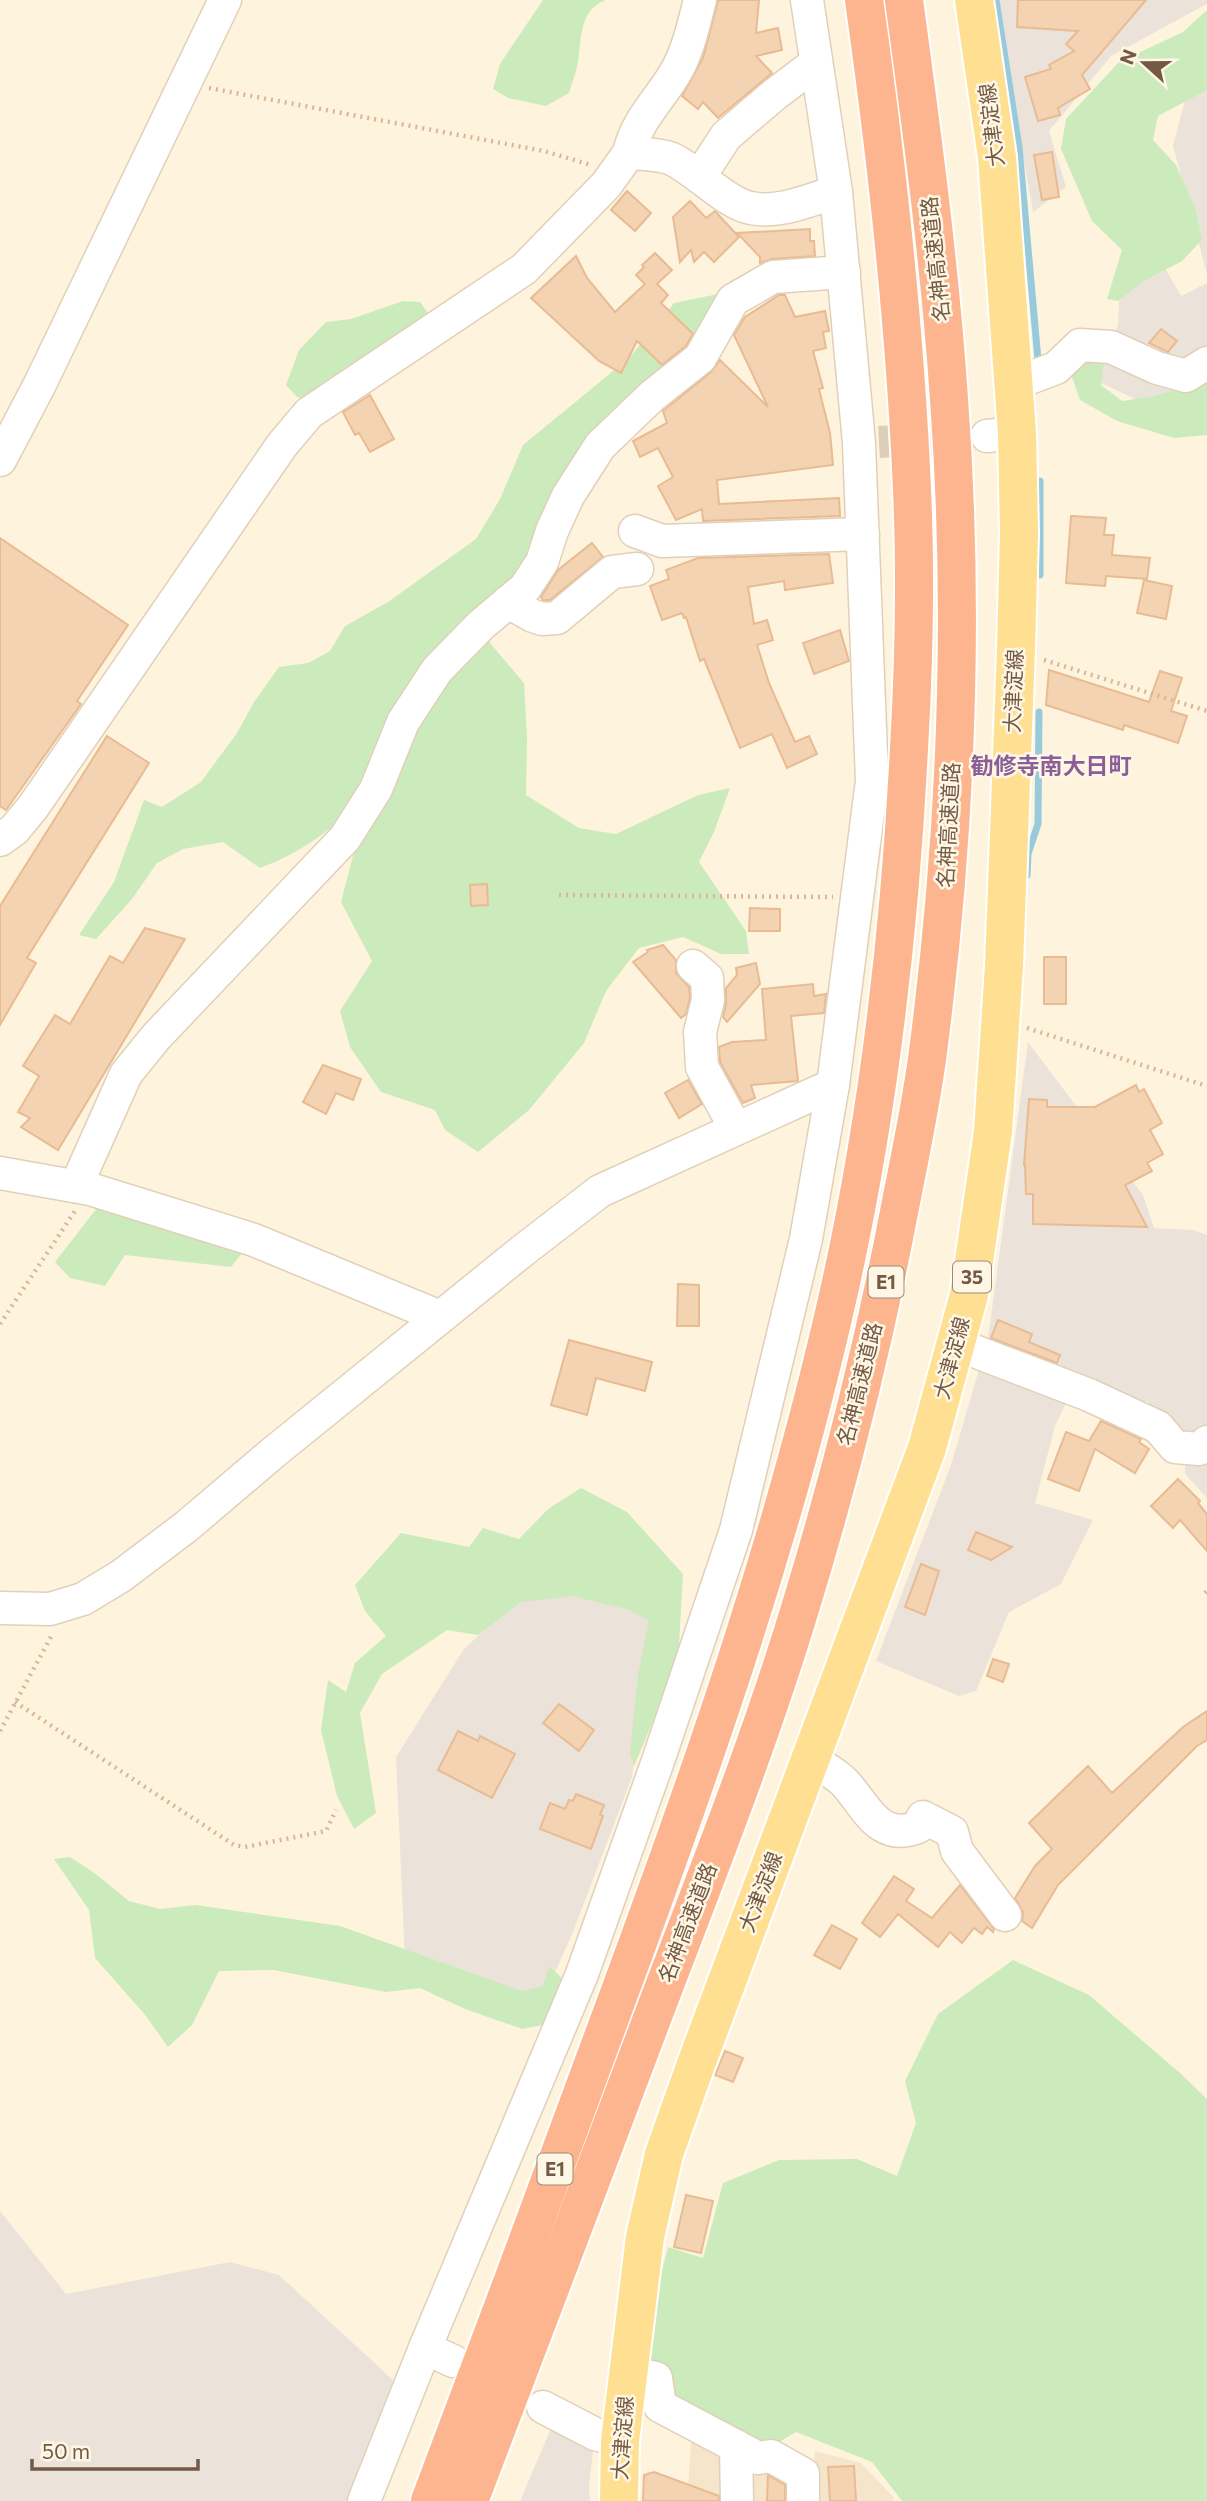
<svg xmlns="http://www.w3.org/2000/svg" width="1207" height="2501" font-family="Commissioner,'Noto Sans JP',sans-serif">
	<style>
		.residential { fill: #f5e6cb }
		.industrial { fill: #ebe3da }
		.green { fill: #cbebbc }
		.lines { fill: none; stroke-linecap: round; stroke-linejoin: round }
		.stream { stroke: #97cada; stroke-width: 7 }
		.building { fill: #f4d3b3; stroke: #e8bb93; stroke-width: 2 }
		.minor-tunnel { stroke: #dcceb7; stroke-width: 32; stroke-dasharray: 32 16; stroke-linecap: butt }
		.minor-casing { stroke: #e1d0b9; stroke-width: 35 }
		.major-casing { stroke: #fff; stroke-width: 42 }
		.highway-casing { stroke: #fff; stroke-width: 42 }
		.path { stroke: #d9b697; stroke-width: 4.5; stroke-dasharray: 2 5; stroke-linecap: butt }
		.minor { stroke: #fff; stroke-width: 32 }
		.major { stroke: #ffe093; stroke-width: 38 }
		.highway { stroke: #fcb58f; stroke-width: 38 }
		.labels { text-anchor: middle; stroke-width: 5; stroke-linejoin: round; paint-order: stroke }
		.shield { fill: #fff7e5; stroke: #9e8975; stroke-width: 2 }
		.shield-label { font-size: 19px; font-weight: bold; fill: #745a45 }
		.street-label { font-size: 21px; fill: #745a45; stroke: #fff7e5 }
		.neighbourhood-label { font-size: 23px; font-weight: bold; fill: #8a5f98; stroke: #fff7e5 }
	</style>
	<rect width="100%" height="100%" fill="#fef4dd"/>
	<g class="residential">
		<polygon points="692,2431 728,2453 729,2501 672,2501 688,2485"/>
		<polygon points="815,2451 861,2463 894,2498 893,2501 812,2501"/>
		<polygon points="747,2464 796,2480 795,2501 747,2501"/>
	</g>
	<g class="industrial">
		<polygon points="995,0 1207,0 1207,4 1111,56 1049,131 1066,187 1033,212"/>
		<polygon points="1207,79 1207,274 1173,146 1188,89"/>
		<polygon points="1153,247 1181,296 1207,283 1207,402 1156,409 1095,380 1118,325 1120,281"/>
		<polygon points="1028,1042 1143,1195 1154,1228 1193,1230 1207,1235 1207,1498 1185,1474 1187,1434 1172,1430 1147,1401 1131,1405 1077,1381 1055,1426 1035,1503 1093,1520 1061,1584 1009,1612 976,1691 959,1696 876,1661 951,1465 988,1339"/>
		<polygon points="569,1589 652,1617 632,1777 573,1932 544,1997 485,1992 405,1961 396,1757 464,1649 515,1601"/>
		<polygon points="0,2211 66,2294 230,2262 279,2275 393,2380 381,2425 352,2501 0,2501"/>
		<polygon points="552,2426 593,2451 589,2487 590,2501 520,2501"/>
	</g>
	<g class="green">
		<path d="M543 0H606C579 10 582 37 578 61 577 71 572 82 569 93L546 106 508 98 493 89 500 64Z"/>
		<polygon points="1207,10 1207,90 1158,116 1153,140 1176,165 1196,210 1202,240 1182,261 1144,281 1118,301 1107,299 1122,250 1092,221 1061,149 1066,119 1119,62 1183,32"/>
		<path d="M733 291 668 375 573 512 490 609V643L524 683 527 736 526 795 579 828 616 834 698 795 730 788 714 832 699 862 746 931 749 954H721L683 937 639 948 606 991 584 1043 529 1110 478 1152 445 1130 435 1110 381 1092 350 1047 340 1011 372 961 341 902 357 840 378 784C340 821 312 849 260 868L223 842 183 849 157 863 132 899 96 939 79 935 114 882 144 800 162 807 201 782 237 733 254 702 279 667 308 663 330 651 345 626 388 602 476 539 500 499 523 445 629 358 674 303Z"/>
		<polygon points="403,301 420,302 430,316 311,401 297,397 286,385 299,350 326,322 351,319"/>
		<polygon points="1100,355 1104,363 1101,385 1122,401 1154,396 1207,381 1207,435 1174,438 1117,421 1080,400 1070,371 1085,356"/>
		<polygon points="104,1199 247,1247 231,1267 125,1255 105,1286 70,1278 55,1262"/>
		<polygon points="581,1488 627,1512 683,1574 678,1663 634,1766 630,1754 638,1675 649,1621 630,1610 572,1596 521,1602 478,1635 447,1630 382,1674 360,1713 376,1813 354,1829 337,1796 321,1730 328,1680 346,1692 355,1663 386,1636 365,1611 355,1585 401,1533 469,1547 483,1528 519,1539 548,1509"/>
		<polygon points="70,1857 93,1872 129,1901 160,1909 196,1905 340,1926 522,1991 543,1986 549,1966 564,1980 548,2024 522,2029 465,2009 420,1988 386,1992 274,1970 219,1971 192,2025 168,2047 146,2016 95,1958 89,1910 54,1859"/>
		<polygon points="1013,1960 1089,1995 1180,2073 1207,2099 1207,2501 902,2501 872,2462 796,2432 761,2453 664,2403 649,2365 656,2294 668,2247 703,2258 723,2183 779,2160 857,2159 897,2176 916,2123 905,2081 938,2014"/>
	</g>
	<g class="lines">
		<g class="stream">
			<polyline points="996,0 1019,147 1038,360"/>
			<polyline points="1040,575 1040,481"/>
			<polyline points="1027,875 1028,854 1038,824 1039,712"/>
		</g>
	</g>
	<g class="building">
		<polygon points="718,0 759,0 756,33 778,28 782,50 756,56 772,73 718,118 703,102 698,109 682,96 703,58"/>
		<polygon points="1018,0 1146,0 1082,75 1090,89 1058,108 1060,115 1038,121 1025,77 1051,69 1049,65 1074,51 1066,44 1078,31 1017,27"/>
		<polygon points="1052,152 1059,197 1042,200 1034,155"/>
		<polygon points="627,191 651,213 635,231 611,210"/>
		<polygon points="690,201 706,218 715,211 739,237 714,262 704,252 694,262 691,250 680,262 673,217"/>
		<polygon points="810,229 810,241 814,241 815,256 772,259 760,263 760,257 737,233"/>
		<polygon points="655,253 672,270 657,284 668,295 661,303 693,334 686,346 662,365 637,341 621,373 599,361 531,298 576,256 587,278 615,312 645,284 636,275 644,267 642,265"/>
		<polygon points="779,295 785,295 795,317 825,311 829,331 823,332 826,348 813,351 823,388 819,389 830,433 833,465 717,480 719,504 839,498 840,516 703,521 702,509 676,520 658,486 673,477 658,448 640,457 633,441 667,423 663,411 711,372 720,360 768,407 734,335 745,317"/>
		<polygon points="1161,329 1177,341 1168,352 1149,343"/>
		<polygon points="370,395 394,439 370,452 359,433 355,435 343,412"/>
		<polygon points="1071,516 1106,518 1104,535 1114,535 1112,555 1150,558 1147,579 1106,576 1105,586 1066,583"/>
		<polygon points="0,538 128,625 77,701 81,704 6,810 0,806"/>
		<polygon points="592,543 603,557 550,600 543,600 541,597 558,570"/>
		<polygon points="829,554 833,583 785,590 784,581 748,587 754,624 767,620 773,640 757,645 769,683 795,742 809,736 817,754 787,768 772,734 740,748 704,659 700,661 686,617 684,618 682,613 662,620 650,586 669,579 666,570 698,558"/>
		<polygon points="1144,580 1172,586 1166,619 1137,613"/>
		<polygon points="840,630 849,661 814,674 803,643"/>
		<polygon points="1049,670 1149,702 1160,671 1182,678 1171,711 1187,716 1178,743 1124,725 1123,730 1046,705"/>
		<polygon points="107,736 149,763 27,958 36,963 0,1025 0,906"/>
		<polygon points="487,884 488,905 471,906 470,885"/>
		<polygon points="750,908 780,909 780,931 749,931"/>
		<polygon points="145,928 185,939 58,1150 21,1127 30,1118 18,1112 39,1076 23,1066 55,1015 70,1024 110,956 123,963"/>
		<polygon points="663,945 676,960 676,973 689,987 690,998 686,1014 681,1018 633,962 648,952 647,950"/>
		<rect x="1044" y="957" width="22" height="47"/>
		<polygon points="756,963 760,984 727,1022 723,1017 726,1004 726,988 737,975 736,968"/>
		<polygon points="813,984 814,996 826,994 824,1013 791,1016 798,1081 751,1085 755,1098 743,1103 720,1062 719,1047 732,1042 766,1040 762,989"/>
		<polygon points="323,1065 361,1079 353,1100 336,1093 326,1114 303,1102"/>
		<polygon points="688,1080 702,1104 679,1118 665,1093"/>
		<polygon points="1136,1085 1139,1092 1144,1089 1162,1123 1150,1130 1163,1154 1147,1163 1152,1171 1125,1185 1147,1227 1033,1224 1033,1194 1026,1194 1025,1165 1024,1165 1029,1099 1047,1100 1047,1107 1095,1107"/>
		<polygon points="678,1284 699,1285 699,1326 677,1326"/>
		<polygon points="998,1320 1032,1334 1029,1342 1060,1355 1057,1363 991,1338"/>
		<polygon points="569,1340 652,1362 645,1391 596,1378 587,1415 551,1405"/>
		<polygon points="1101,1421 1141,1439 1139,1442 1149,1449 1135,1473 1095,1449 1079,1491 1048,1479 1066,1432 1089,1441"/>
		<polygon points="1178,1479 1200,1501 1198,1503 1207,1514 1207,1551 1180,1520 1173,1528 1151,1506"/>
		<polygon points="976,1532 1012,1547 991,1560 968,1550"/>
		<polygon points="921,1564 939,1571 925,1615 905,1607"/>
		<polygon points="993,1659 1009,1664 1003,1682 987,1676"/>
		<polygon points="559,1704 594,1730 579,1751 543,1723"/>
		<polygon points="1207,1711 1207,1740 1197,1746 1058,1885 1032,1928 1022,1921 1023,1912 1015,1898 1035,1866 1052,1849 1029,1823 1088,1766 1112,1793 1183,1727"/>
		<polygon points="458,1731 478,1741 480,1736 515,1754 492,1798 438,1770"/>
		<polygon points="576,1794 604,1805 600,1815 603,1816 591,1849 540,1829 550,1803 565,1809 569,1800 573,1801"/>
		<polygon points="894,1876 914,1889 906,1901 932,1918 960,1885 994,1929 993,1932 987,1927 982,1934 974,1928 962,1943 950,1932 938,1947 898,1914 880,1937 862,1923"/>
		<polygon points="832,1925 857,1939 840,1969 814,1955"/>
		<polygon points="725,2051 743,2058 733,2082 715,2075"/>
		<polygon points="686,2195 713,2201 701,2253 674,2247"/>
		<polygon points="854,2466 856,2501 830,2501 828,2467"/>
		<polygon points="654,2472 719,2496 719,2501 643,2501 644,2475"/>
		<polygon points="768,2475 785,2485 785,2501 767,2501"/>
	</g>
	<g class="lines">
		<polyline class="minor-tunnel" points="879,442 975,437"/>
		<g class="minor-casing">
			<g id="minor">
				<path d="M629 153C637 118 662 98 678 68 689 47 694 23 700 0"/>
				<polyline points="700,176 726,136 774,95 816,63"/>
				<polyline points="1014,384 1056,368 1080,345 1111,347 1157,368 1186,376 1207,363"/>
				<polyline points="987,436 1017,433"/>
				<polyline points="0,460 39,386 225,0"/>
				<polyline points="635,531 662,541 863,534"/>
				<polyline points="508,602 533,616 542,619 557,618 612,572 637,569"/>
				<path d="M0 840 14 830 33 807 282 445 309 413 524 269 606 185 629 153C642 154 660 154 672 159 697 171 727 204 751 208 779 214 809 200 836 192"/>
				<polyline points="693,966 707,978 708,1000 700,1032 702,1067 736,1129"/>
				<polyline points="0,1173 90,1189 254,1240 440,1317"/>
				<polyline points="76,1186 126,1074 156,1037 345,838 376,789 403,722 437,670 481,625 525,588 542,562 552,531 568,496 600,446 652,396 700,358 733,300 773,277 844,272"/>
				<polyline points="956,1344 1089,1395 1158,1427 1175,1447 1199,1449 1207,1442"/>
				<polyline points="0,1608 50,1609 83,1599 121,1576 187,1526 274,1452 521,1252 600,1191 833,1085"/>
				<path d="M811 1761C823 1767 834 1772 844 1782 866 1805 878 1843 918 1827L923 1817 952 1832 957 1851 1005 1915"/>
				<polyline points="425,2348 453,2361"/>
				<polyline points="629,2372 656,2378 660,2406 758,2458 771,2456 803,2474 803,2501"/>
				<polyline points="543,2407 595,2434 620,2441"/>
				<polyline points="736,2446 737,2501"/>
				<polyline points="364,2501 425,2348 582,1974 658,1761 736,1530 806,1239 833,1085 872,781 859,443 836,192 807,0"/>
			</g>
		</g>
		<g class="major-casing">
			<polyline id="major" points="619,2501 620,2441 645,2237 664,2154 696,2064 927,1448 969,1295 993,1132 1004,966 1016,650 1019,533 1017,433 997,157 974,0"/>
		</g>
		<g class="highway-casing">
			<g id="highway">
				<path d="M430 2501C494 2331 558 2162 620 1991 706 1759 786 1529 840 1287 879 1111 900 929 909 748 914 662 916 576 912 490 905 326 887 162 864 0"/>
				<path d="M469 2501C531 2339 592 2178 653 2016 705 1879 760 1742 802 1602 841 1474 874 1343 899 1212 909 1161 920 1110 927 1059 956 841 965 618 949 399 940 265 922 133 904 0"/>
			</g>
		</g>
		<g class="path">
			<polyline points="209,88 544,151 591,165"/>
			<polyline points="1044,660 1207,711"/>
			<polyline points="559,895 833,897"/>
			<polyline points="1027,1028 1207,1086"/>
			<polyline points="0,1324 75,1211"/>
			<polyline points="1205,1593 1207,1591"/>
			<polyline points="15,1702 234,1845 245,1847 326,1831 336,1810"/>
			<polyline points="0,1731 53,1633"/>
		</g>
		<use href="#minor" class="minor"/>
		<use href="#major" class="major"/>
		<use href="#highway" class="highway"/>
	</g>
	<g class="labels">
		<g class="shield">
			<rect x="953" y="1261.5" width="38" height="31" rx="5"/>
			<rect x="868.5" y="1266.5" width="35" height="31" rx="5"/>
			<rect x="537.5" y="2153.5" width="35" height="31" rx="5"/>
		</g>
		<g class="shield-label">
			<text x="972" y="1284">35</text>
			<text x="886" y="1289">E1</text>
			<text x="555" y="2176">E1</text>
		</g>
		<g class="street-label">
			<text transform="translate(992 125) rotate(-97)" y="7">大津淀線</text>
			<text transform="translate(936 259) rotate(-96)" y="7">名神高速道路</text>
			<text transform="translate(1014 691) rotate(-88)" y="7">大津淀線</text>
			<text transform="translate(949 825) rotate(-87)" y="7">名神高速道路</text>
			<text transform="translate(952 1358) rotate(-75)" y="7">大津淀線</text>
			<text transform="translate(860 1384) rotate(-76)" y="7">名神高速道路</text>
			<text transform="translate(761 1892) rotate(-69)" y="7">大津淀線</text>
			<text transform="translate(688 1923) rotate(-69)" y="7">名神高速道路</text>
			<text transform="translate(623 2438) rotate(-86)" y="7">大津淀線</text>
		</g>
		<g class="neighbourhood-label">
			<text x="1051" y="774">勧修寺南大日町</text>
		</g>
	</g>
	<g transform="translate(1144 63) rotate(291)" stroke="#fff7e5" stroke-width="5" paint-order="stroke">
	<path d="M0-5L12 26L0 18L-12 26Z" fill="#745a45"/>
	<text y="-10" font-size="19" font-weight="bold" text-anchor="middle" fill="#745a45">N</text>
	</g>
	<path d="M32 2459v10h166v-10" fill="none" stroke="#745a45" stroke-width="3.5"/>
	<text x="42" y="2459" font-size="21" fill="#745a45" stroke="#fff7e5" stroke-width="5" paint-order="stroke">50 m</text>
</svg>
